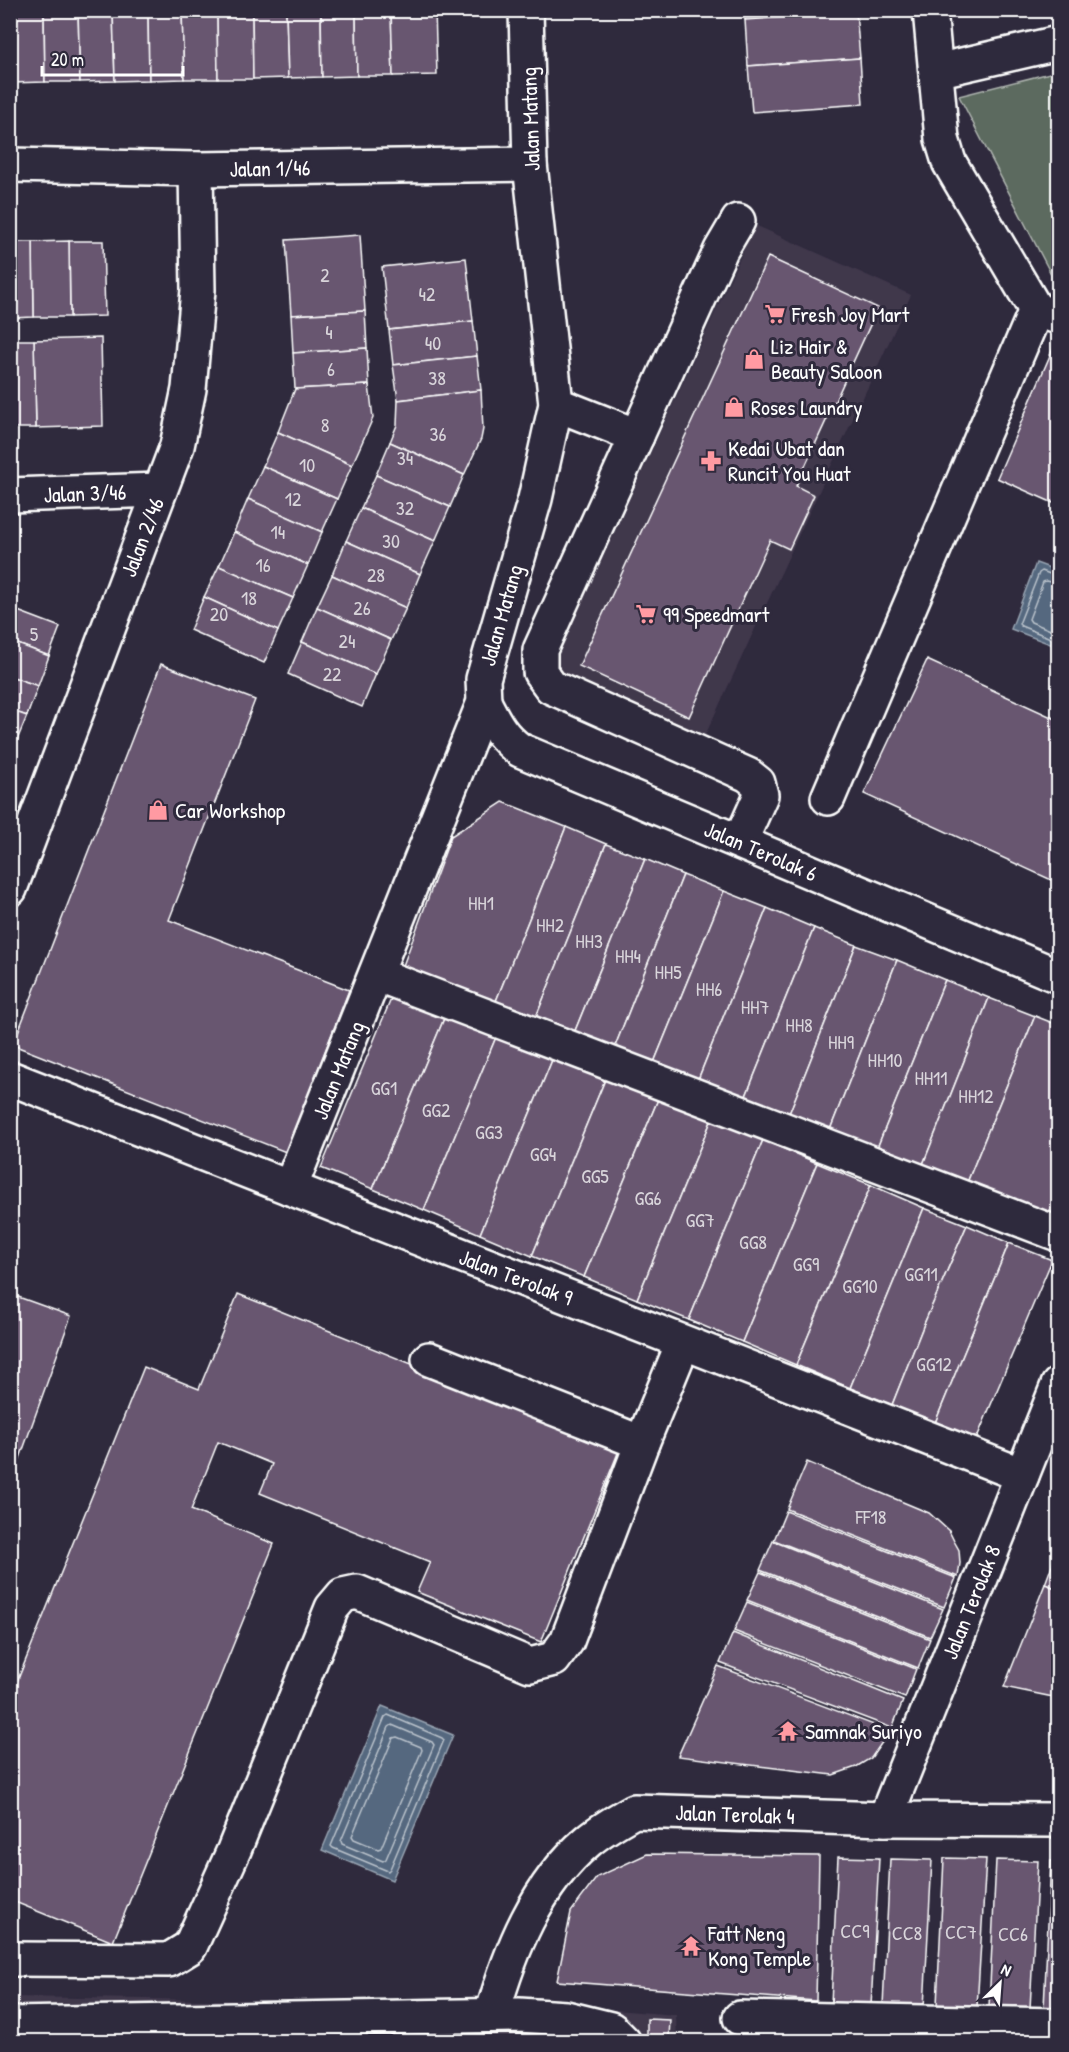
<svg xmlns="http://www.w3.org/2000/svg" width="1069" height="2052" font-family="'Patrick Hand',sans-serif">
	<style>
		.built { fill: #40374c }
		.green { fill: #5c6a5f; stroke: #aeb4af; stroke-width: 1.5 }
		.water { fill: #54687f; stroke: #98a4b2; stroke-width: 1.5 }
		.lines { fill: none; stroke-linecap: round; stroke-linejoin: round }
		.shore { stroke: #bbc3cc; stroke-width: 1.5 }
		.building { fill: #675670; stroke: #fff; stroke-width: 1.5 }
		.minor-casing { stroke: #fff; stroke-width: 38 }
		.minor { stroke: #2f2a3d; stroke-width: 33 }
		.labels { text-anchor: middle; stroke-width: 6; stroke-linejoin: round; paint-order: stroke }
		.number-label { font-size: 20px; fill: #d9d5db }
		.street-label { font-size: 22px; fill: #fff; stroke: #2f2a3d }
		.poi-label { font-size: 22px; fill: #fff; stroke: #2f2a3d; text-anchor: start }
	</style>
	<rect width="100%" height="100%" fill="#2f2a3d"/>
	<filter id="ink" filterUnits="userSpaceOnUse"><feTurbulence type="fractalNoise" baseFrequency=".0167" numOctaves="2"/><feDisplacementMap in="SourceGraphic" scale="12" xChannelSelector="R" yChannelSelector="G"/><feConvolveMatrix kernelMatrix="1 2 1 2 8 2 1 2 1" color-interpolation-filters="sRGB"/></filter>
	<g filter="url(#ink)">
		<g class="built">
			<polygon points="755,225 911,295 702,742 550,673"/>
			<polygon points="11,1997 553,2005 676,2015 677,2042 11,2042"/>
		</g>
		<g class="green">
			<polygon points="1058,71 1058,278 1052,276 959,96"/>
			<polygon points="10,2034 248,2034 306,2037 307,2041 11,2042"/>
		</g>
		<g class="water">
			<polygon points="1036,563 1058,571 1058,647 1011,629"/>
			<polygon points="382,1706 453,1735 392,1880 322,1850"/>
		</g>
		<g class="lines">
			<g class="shore">
				<polyline points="1058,577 1042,571 1039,573 1019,624 1021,626 1058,641"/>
				<polyline points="1058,584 1046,581 1043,582 1029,619 1031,622 1058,633"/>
				<polygon points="388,1715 442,1738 444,1740 390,1869 388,1871 333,1848 331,1846 385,1717"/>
				<polygon points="392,1725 432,1742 434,1745 386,1859 383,1861 342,1844 341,1841 389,1727"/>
				<polygon points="397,1737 421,1747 422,1750 381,1848 378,1849 354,1839 352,1836 393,1738"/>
			</g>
		</g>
		<g class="building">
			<polygon points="10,10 44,10 45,82 10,83"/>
			<polygon points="44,10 78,10 80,82 45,82"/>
			<polygon points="78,10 113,10 115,81 80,82"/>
			<polygon points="113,10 148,10 149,80 115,81"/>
			<polygon points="148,10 182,10 184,79 149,80"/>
			<polygon points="182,10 217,10 218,79 184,79"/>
			<polygon points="217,10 252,10 253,79 218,79"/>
			<polygon points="252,10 286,10 288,78 253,79"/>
			<polygon points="286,10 321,10 322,77 288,78"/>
			<polygon points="321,10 356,10 357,76 322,77"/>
			<polygon points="356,10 391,10 393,76 357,76"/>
			<polygon points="391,10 435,10 437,75 393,76"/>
			<polygon points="744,10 856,10 856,12 745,20"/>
			<polygon points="856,12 860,58 748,66 745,20"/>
			<polygon points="860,58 863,104 752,112 748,66"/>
			<polygon points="360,235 365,311 291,315 286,240"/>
			<polygon points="69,241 103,241 105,316 70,317"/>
			<polygon points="69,241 70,317 34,317 33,242"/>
			<polygon points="10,242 33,242 34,317 10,318"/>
			<polygon points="768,257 878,308 796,486 814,495 789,549 770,540 689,717 579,666"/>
			<polygon points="466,258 473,321 389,330 382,267"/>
			<polygon points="365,311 367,348 293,353 291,315"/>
			<polygon points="473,321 477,356 393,365 389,330"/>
			<polygon points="1058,337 1058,505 997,478"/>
			<polygon points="101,338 103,426 36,428 34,340"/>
			<polygon points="10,340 34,340 36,428 10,428"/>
			<polygon points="367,348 369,385 295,389 293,353"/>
			<polygon points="477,356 481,390 398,400 393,365"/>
			<polygon points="369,385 373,418 352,465 278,432 295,389"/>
			<polygon points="481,390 483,429 481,439 464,475 390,442 397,425 398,400"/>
			<polygon points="278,432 352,465 337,499 263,466"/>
			<polygon points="390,442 464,475 450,507 376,475"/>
			<polygon points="263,466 337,499 322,532 248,499"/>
			<polygon points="376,475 450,507 435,541 361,508"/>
			<polygon points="248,499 322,532 308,565 234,532"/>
			<polygon points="361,508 435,541 420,574 346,541"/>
			<polygon points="234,532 308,565 293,598 219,566"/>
			<polygon points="346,541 420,574 406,608 332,575"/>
			<polygon points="219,566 293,598 278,631 204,597"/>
			<polygon points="332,575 406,608 391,640 317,607"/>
			<polygon points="204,597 278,631 264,663 190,630"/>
			<polygon points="317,607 391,640 376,674 302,642"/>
			<polygon points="10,608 60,627 49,656 10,641"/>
			<polygon points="10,641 49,656 38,686 10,676"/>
			<polygon points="302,642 376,674 362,707 288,674"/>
			<polygon points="927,660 1058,720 1058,883 864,794"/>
			<polygon points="161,664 255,700 169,920 349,990 286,1152 13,1045"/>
			<polygon points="10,676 38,686 27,716 10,710"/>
			<polygon points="10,710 27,716 15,745 10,744"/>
			<polygon points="503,802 566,827 494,1006 401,971 451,836"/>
			<polygon points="566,827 606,844 534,1022 494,1006"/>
			<polygon points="606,844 645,859 572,1038 534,1022"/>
			<polygon points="645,859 683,875 612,1054 572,1038"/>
			<polygon points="683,875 724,891 651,1070 612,1054"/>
			<polygon points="724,891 767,908 695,1087 651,1070"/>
			<polygon points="767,908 814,928 742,1106 695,1087"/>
			<polygon points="814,928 856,945 785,1124 742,1106"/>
			<polygon points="856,945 897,960 826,1140 785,1124"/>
			<polygon points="897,960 945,980 873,1158 826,1140"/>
			<polygon points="945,980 989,998 918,1177 873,1158"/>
			<polygon points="396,987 448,1009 373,1189 321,1168"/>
			<polygon points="989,998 1035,1016 962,1195 918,1177"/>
			<polygon points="448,1009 499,1030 424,1210 373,1189"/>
			<polygon points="1035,1016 1058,1025 1058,1226 962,1195"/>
			<polygon points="499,1030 555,1053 480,1234 424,1210"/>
			<polygon points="555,1053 607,1075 532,1256 480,1234"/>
			<polygon points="607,1075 659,1097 584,1277 532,1256"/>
			<polygon points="659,1097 712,1119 637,1299 584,1277"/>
			<polygon points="712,1119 763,1140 689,1320 637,1299"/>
			<polygon points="763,1140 817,1163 742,1342 689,1320"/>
			<polygon points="817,1163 871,1185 796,1365 742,1342"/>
			<polygon points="871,1185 924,1208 850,1388 796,1365"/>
			<polygon points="924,1208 967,1225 924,1324 892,1405 850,1388"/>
			<polygon points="967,1225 1009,1243 935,1423 892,1405 924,1324"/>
			<polygon points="1009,1243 1052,1260 976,1440 935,1423"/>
			<polygon points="10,1294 71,1316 10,1486"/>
			<polygon points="238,1294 620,1448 541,1642 417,1592 430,1562 260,1493 272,1464 218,1442 191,1510 274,1544 113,1942 10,1900 10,1699 144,1367 199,1389"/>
			<polygon points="807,1462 929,1513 949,1531 954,1541 959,1550 960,1563 958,1577 787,1509"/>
			<polygon points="786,1511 956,1578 944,1607 774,1540"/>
			<polygon points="773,1541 943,1609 930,1637 760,1570"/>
			<polygon points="1058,1549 1058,1589 1045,1584"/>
			<polygon points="760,1572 930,1639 918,1668 747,1600"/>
			<polygon points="1045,1584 1058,1589 1058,1698 1004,1687"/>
			<polygon points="747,1602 916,1669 905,1698 734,1631"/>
			<polygon points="733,1633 903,1701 892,1728 720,1663"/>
			<polygon points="718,1666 890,1731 871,1758 856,1767 833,1775 678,1756"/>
			<polygon points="647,1854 819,1856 816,2001 557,1981 571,1912 597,1877"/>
			<polygon points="838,1857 879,1858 871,2006 831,2004"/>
			<polygon points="944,1858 986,1859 977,2007 937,2005"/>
			<polygon points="890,1859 932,1860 924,2007 883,2006"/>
			<polygon points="996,1860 1038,1861 1030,2008 989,2007"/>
			<polygon points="1051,1861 1058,1861 1058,2008 1044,2008"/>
			<polygon points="647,2019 670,2020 669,2037 647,2036"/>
			<rect x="768" y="2038" width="42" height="4"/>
			<polygon points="817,2039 859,2040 859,2042 817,2042"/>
		</g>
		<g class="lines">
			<g class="minor-casing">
				<g id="minor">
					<polyline points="930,10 942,139 949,162 1036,310 1058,317"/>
					<polyline points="936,71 1058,43"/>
					<polyline points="10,165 196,169 530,164"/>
					<polyline points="738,221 721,250 540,650 540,672 551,687 748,775 758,783 761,795 740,842"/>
					<polyline points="556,404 637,436"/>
					<polyline points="10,495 160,490"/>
					<path d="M484 702C495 723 501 736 520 750L1058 976"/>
					<polyline points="828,798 1036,310"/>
					<polyline points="10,889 177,446 189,389 198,290 196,169"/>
					<polyline points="376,974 1058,1234"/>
					<polyline points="10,1078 1022,1475"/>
					<polyline points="290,1188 484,702 483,679 535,499 556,404 530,164 526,10"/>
					<polyline points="429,1359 642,1443"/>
					<polyline points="885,1819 1058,1385"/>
					<polyline points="10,1959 169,1960 190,1947 234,1850 332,1608 343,1595 357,1592 530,1665 554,1659 567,1641 642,1443 683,1343"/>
					<path d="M492 2015C510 1951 536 1885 588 1841 602 1829 618 1820 634 1811L885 1819 1058 1820"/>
					<polyline points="740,2018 1058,2025"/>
					<polyline points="10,2024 519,2015 566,2018 611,2029 624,2042"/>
				</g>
			</g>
			<use href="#minor" class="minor"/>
		</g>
	</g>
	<defs>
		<g id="supermarket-bare" transform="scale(1.62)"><path d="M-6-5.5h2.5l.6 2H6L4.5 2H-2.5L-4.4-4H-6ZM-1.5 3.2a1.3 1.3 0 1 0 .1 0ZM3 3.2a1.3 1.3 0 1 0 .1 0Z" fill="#ff9aa2" stroke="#2f2a3d" stroke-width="2.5" paint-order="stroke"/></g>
		<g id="shop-bare" transform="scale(1.62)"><path d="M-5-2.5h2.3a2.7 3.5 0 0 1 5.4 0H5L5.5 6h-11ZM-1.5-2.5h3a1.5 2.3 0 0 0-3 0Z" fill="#ff9aa2" stroke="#2f2a3d" stroke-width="2.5" paint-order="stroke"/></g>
		<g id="pharmacy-bare" transform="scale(1.62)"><path d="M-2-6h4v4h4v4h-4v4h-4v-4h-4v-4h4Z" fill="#ff9aa2" stroke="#2f2a3d" stroke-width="2.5" paint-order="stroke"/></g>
		<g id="temple-bare" transform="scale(1.62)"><path d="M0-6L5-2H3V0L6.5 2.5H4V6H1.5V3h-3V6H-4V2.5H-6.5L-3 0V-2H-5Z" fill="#ff9aa2" stroke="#2f2a3d" stroke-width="2.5" paint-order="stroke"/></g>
	</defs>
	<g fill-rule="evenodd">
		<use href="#supermarket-bare" x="775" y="314"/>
		<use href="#shop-bare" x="754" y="359"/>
		<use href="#shop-bare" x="734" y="407"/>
		<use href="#pharmacy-bare" x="711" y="461"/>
		<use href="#supermarket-bare" x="646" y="614"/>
		<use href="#shop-bare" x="158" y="810"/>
		<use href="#temple-bare" x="788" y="1731"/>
		<use href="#temple-bare" x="691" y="1946"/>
	</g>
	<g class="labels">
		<g class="number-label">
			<text x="325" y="282">2</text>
			<text x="427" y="301">42</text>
			<text x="329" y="339">4</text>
			<text x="433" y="350">40</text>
			<text x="331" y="376">6</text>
			<text x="437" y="385">38</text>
			<text x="325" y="432">8</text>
			<text x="438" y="441">36</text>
			<text x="405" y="465">34</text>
			<text x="307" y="472">10</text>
			<text x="293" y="506">12</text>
			<text x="405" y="515">32</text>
			<text x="278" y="539">14</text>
			<text x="391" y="548">30</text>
			<text x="263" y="572">16</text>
			<text x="376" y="582">28</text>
			<text x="249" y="605">18</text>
			<text x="362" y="615">26</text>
			<text x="219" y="621">20</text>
			<text x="34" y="641">5</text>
			<text x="347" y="648">24</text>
			<text x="332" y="681">22</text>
			<text x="481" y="910">HH1</text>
			<text x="550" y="932">HH2</text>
			<text x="589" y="948">HH3</text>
			<text x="628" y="963">HH4</text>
			<text x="668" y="979">HH5</text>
			<text x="709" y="996">HH6</text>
			<text x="755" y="1014">HH7</text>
			<text x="799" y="1032">HH8</text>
			<text x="841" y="1049">HH9</text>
			<text x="885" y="1067">HH10</text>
			<text x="931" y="1085">HH11</text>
			<text x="384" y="1095">GG1</text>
			<text x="976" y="1103">HH12</text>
			<text x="436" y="1117">GG2</text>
			<text x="489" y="1139">GG3</text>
			<text x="543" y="1161">GG4</text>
			<text x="595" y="1183">GG5</text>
			<text x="648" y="1205">GG6</text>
			<text x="700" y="1227">GG7</text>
			<text x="753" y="1249">GG8</text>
			<text x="806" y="1271">GG9</text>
			<text x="921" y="1281">GG11</text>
			<text x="860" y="1293">GG10</text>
			<text x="934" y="1371">GG12</text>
			<text x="871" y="1524">FF18</text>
			<text x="855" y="1938">CC9</text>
			<text x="961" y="1939">CC7</text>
			<text x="907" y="1940">CC8</text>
			<text x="1013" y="1941">CC6</text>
		</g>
		<g class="street-label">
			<text transform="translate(530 119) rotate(-92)" y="8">Jalan Matang</text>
			<text transform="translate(270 168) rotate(-1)" y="8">Jalan 1/46</text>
			<text transform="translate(85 493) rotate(-2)" y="8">Jalan 3/46</text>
			<text transform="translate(142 537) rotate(-69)" y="8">Jalan 2/46</text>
			<text transform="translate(501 615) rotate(-74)" y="8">Jalan Matang</text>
			<text transform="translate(761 851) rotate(23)" y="8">Jalan Terolak 6</text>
			<text transform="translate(338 1070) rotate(-68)" y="8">Jalan Matang</text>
			<text transform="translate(516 1277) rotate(21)" y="8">Jalan Terolak 9</text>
			<text transform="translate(971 1602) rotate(-68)" y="8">Jalan Terolak 8</text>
			<text transform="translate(735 1814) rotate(2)" y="8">Jalan Terolak 4</text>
		</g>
		<g class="poi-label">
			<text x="792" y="322">Fresh Joy Mart</text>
			<text x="771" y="354">Liz Hair &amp;<tspan x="771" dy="25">Beauty Saloon</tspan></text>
			<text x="751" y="415">Roses Laundry</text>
			<text x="728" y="456">Kedai Ubat dan<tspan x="728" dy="25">Runcit You Huat</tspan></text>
			<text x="663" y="622">99 Speedmart</text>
			<text x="175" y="818">Car Workshop</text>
			<text x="805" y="1739">Samnak Suriyo</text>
			<text x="708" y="1941">Fatt Neng<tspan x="708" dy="25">Kong Temple</tspan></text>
		</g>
	</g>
	<rect width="1069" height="2052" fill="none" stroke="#2f2a3d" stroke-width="36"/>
	<rect x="18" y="18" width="1033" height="2016" fill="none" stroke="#fff" stroke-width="2" filter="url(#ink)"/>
	<g transform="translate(1000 1983) rotate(25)" stroke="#2f2a3d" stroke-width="4.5" paint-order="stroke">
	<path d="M0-4.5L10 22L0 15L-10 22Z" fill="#ffffff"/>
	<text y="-9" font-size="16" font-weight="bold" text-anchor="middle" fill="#ffffff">N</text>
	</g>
	<path d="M42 66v9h141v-9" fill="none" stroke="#ffffff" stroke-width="3"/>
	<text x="51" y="66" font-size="18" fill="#ffffff" stroke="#2f2a3d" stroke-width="4.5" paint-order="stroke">20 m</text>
</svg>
